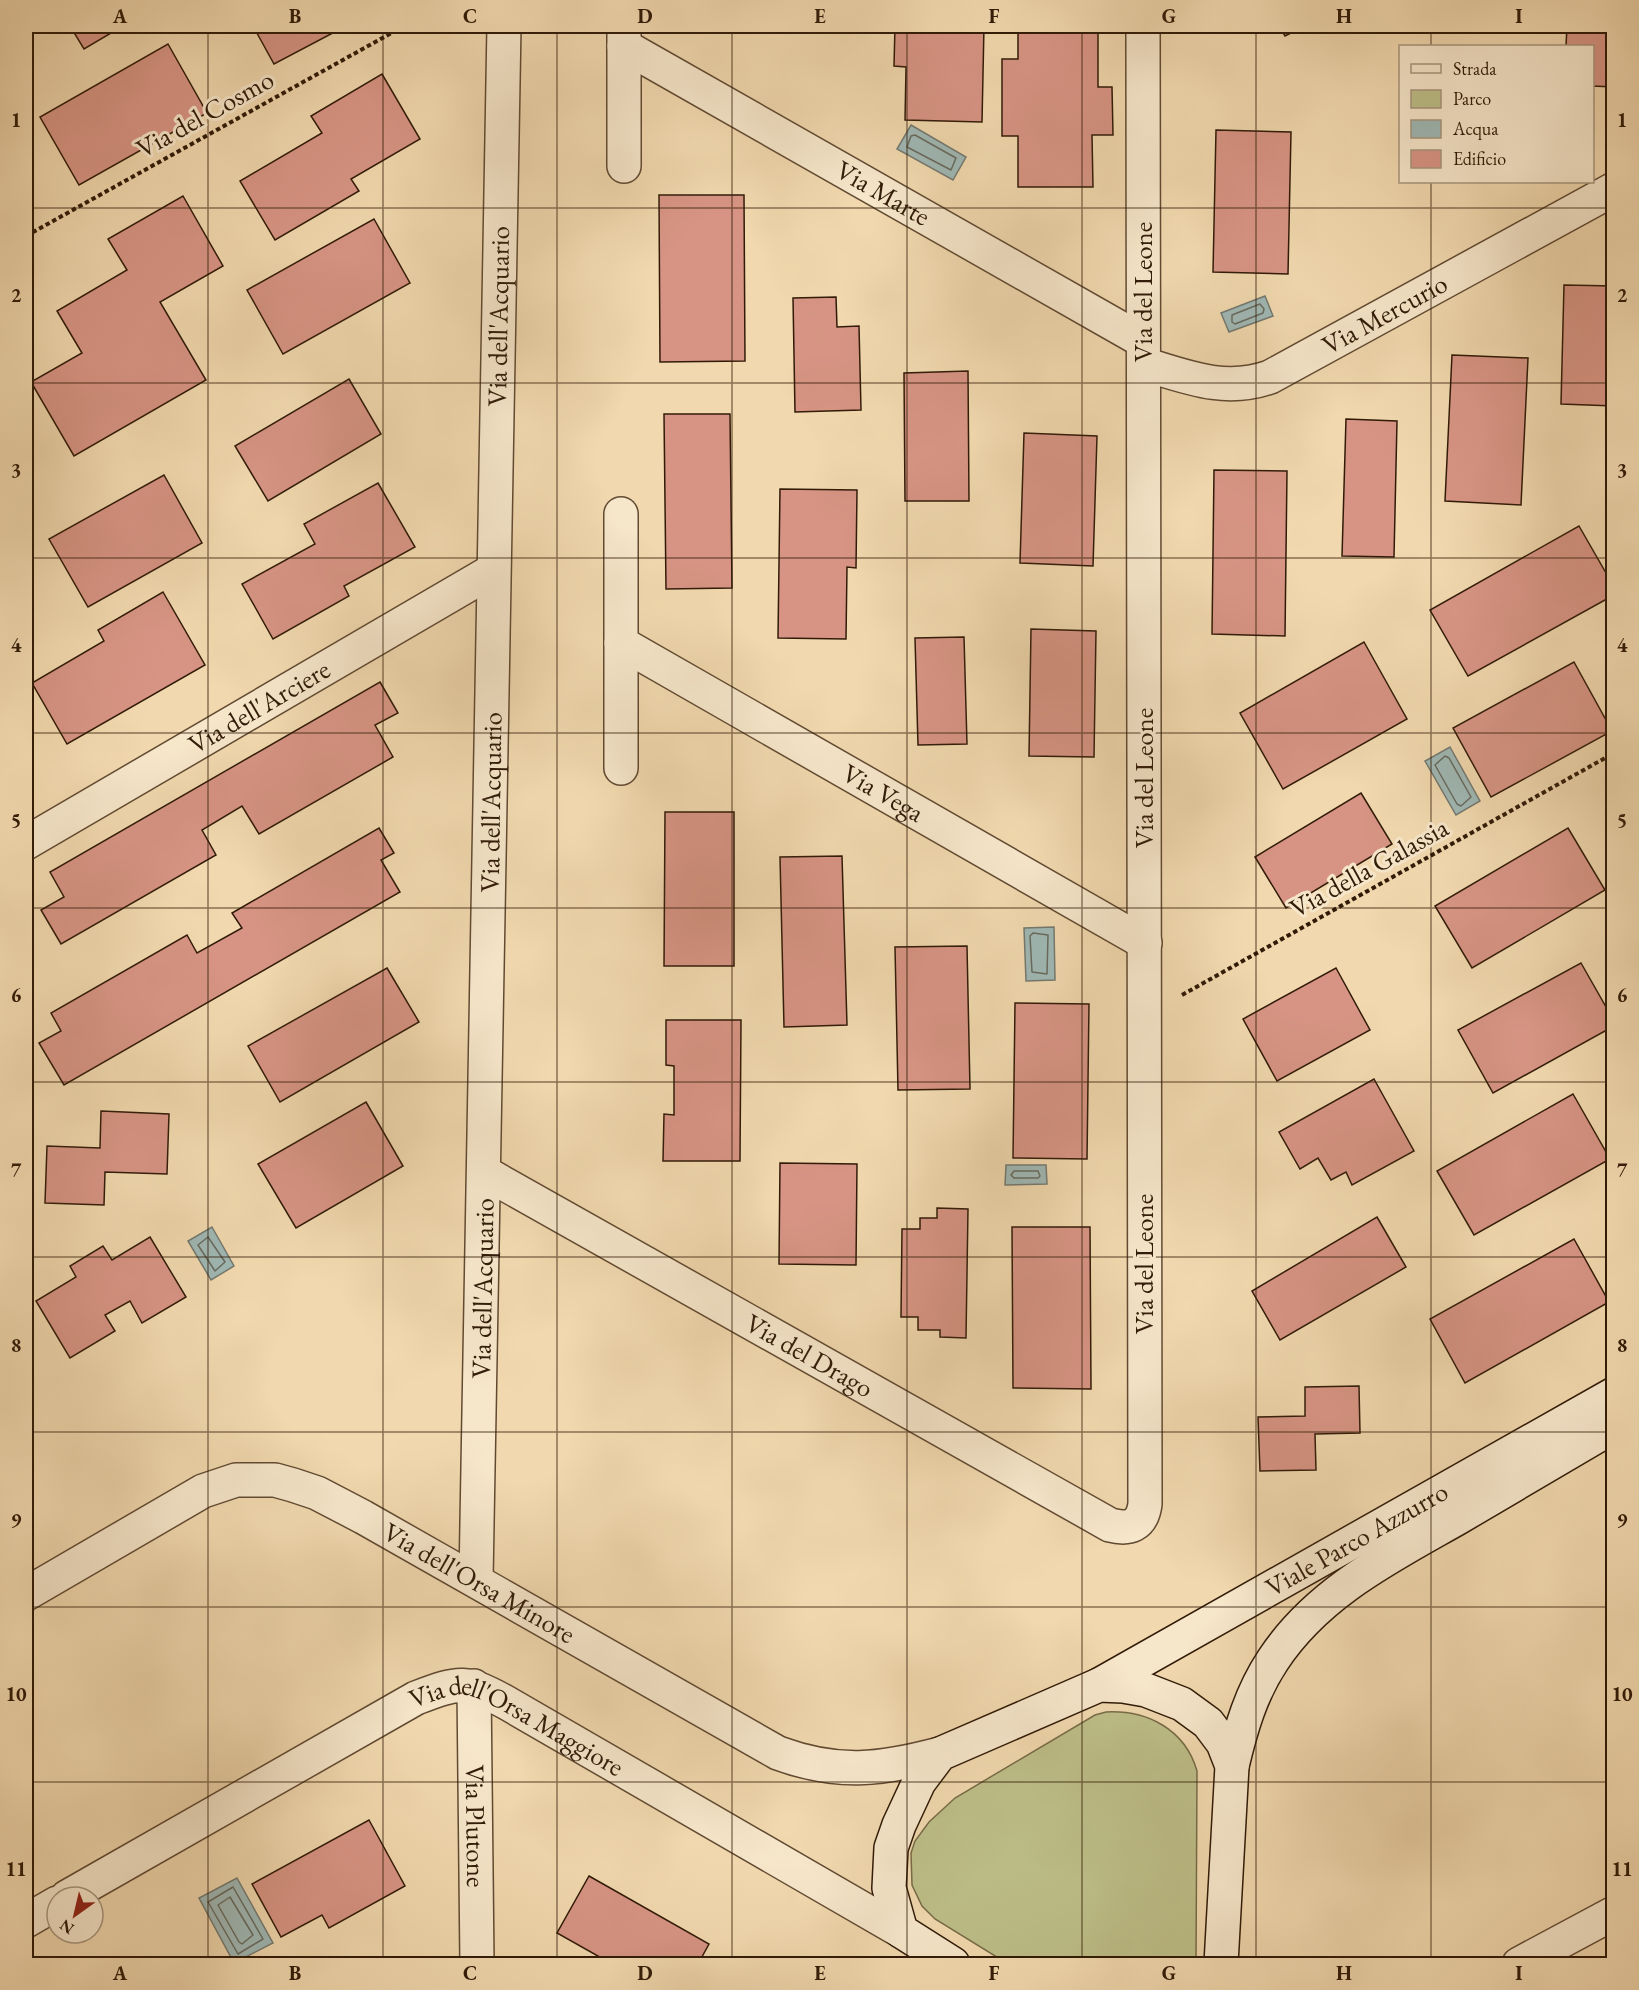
<svg xmlns="http://www.w3.org/2000/svg" width="1639" height="1990" font-family="'EB Garamond',serif">
	<style>
		.green { fill: #bdbe88; stroke: #776c48; stroke-width: 1.5 }
		.water { fill: #9fb8b5; stroke: #737970; stroke-width: 1.5 }
		.lines { fill: none; stroke-linecap: round; stroke-linejoin: round }
		.shore { stroke: #686a5e; stroke-width: 1.5 }
		.building { fill: #d79484; stroke: #311b08; stroke-width: 1.5 }
		.street-casing { stroke: #614a32; stroke-width: 36 }
		.secondary-casing { stroke: #311b08; stroke-width: 36 }
		.path { stroke: #311b08; stroke-width: 4; stroke-dasharray: 4.5 3; stroke-linecap: butt }
		.street { stroke: #f6e6ca; stroke-width: 33 }
		.secondary { stroke: #f6e6ca; stroke-width: 33 }
		.grid { fill: none; stroke: #311b08; stroke-width: 1.5; stroke-opacity: 0.55 }
		.labels { text-anchor: middle; stroke-width: 6; stroke-linejoin: round; paint-order: stroke }
		.street-label { font-size: 27px; fill: #311b08; stroke: #f6e6ca }
		.neatline { fill: none; stroke: #311b08; stroke-width: 2 }
		.grid-label { font-size: 20px; text-anchor: middle; font-weight: bold; fill: #311b08 }
	</style>
	<rect width="100%" height="100%" fill="#f1d8ae"/>
	<filter id="stains"><feTurbulence type="fractalNoise" baseFrequency=".00333" numOctaves="4"/><feColorMatrix values="0 0 0 0 .2 0 0 0 0 .09 0 0 0 0 .02 0 0 0 .5 -.17"/></filter>
	<radialGradient id="worn" r=".72"><stop offset=".6" stop-color="#630" stop-opacity="0"/><stop offset="1" stop-color="#630" stop-opacity=".3"/></radialGradient>
	<path class="green" d="M1106 1712C1147 1710 1185 1729 1197 1771L1196 1964H1008L935 1919 922 1906 912 1885 911 1853 915 1841 929 1822 955 1798 1095 1715Z"/>
	<g class="water">
		<polygon points="911,125 966,157 953,180 897,149"/>
		<polygon points="1265,296 1273,316 1229,332 1221,313"/>
		<polygon points="1450,747 1480,801 1456,815 1425,761"/>
		<polygon points="1054,927 1055,980 1026,981 1024,928"/>
		<polygon points="1006,1165 1046,1165 1047,1184 1005,1185"/>
		<polygon points="212,1227 234,1266 211,1280 188,1241"/>
		<polygon points="237,1878 273,1943 234,1963 199,1898"/>
	</g>
	<g class="lines">
		<g class="shore">
			<polygon points="915,135 956,158 951,170 907,147 911,136"/>
			<polygon points="1260,304 1264,309 1263,313 1235,324 1232,322 1232,315"/>
			<polygon points="1445,756 1449,758 1471,797 1461,806 1457,804 1435,765"/>
			<polygon points="1033,933 1048,935 1047,974 1032,972 1030,936"/>
			<polygon points="1014,1171 1038,1171 1040,1176 1038,1178 1014,1178 1011,1175"/>
			<polygon points="208,1237 225,1262 215,1271 198,1245"/>
			<polygon points="233,1887 263,1939 238,1954 208,1902"/>
			<polygon points="230,1897 253,1935 242,1944 239,1942 218,1905"/>
		</g>
	</g>
	<g class="building">
		<polygon points="70,26 123,26 84,49"/>
		<polygon points="253,26 346,26 274,64"/>
		<polygon points="895,26 984,26 982,122 905,120 906,67 894,66"/>
		<polygon points="1018,26 1098,26 1098,87 1112,87 1113,135 1092,135 1093,187 1018,187 1018,136 1002,136 1002,59 1018,59"/>
		<polygon points="1279,26 1305,26 1285,36"/>
		<polygon points="1567,26 1614,26 1614,87 1592,86 1592,46 1566,46"/>
		<polygon points="168,44 207,113 79,185 40,117"/>
		<polygon points="382,74 420,139 351,179 359,191 275,240 240,181 322,133 311,116"/>
		<polygon points="1216,130 1291,132 1288,274 1213,272"/>
		<polygon points="659,195 744,195 745,361 660,362"/>
		<polygon points="183,196 223,266 160,302 206,380 74,456 31,382 82,353 57,311 127,270 108,239"/>
		<polygon points="374,219 410,283 283,354 247,290"/>
		<polygon points="1564,285 1614,286 1614,406 1561,404"/>
		<polygon points="836,297 837,327 859,326 861,410 795,412 793,298"/>
		<polygon points="1452,355 1528,358 1521,505 1445,501"/>
		<polygon points="968,371 969,501 905,501 904,373"/>
		<polygon points="349,379 381,434 268,501 235,446"/>
		<polygon points="664,414 730,414 732,588 666,589"/>
		<polygon points="1346,419 1397,421 1394,557 1342,556"/>
		<polygon points="1024,433 1097,436 1093,566 1020,563"/>
		<polygon points="1214,470 1287,471 1285,636 1212,634"/>
		<polygon points="164,475 202,543 88,607 49,539"/>
		<polygon points="378,483 415,547 344,586 349,596 273,639 242,584 315,544 304,524"/>
		<polygon points="780,489 857,490 856,568 847,567 846,639 778,638"/>
		<polygon points="1579,526 1614,587 1614,595 1468,676 1430,610"/>
		<polygon points="163,592 205,665 67,744 32,683 104,641 98,630"/>
		<polygon points="1031,629 1096,631 1094,757 1029,756"/>
		<polygon points="964,637 967,744 918,745 915,638"/>
		<polygon points="1364,642 1407,719 1283,789 1240,713"/>
		<polygon points="1574,662 1612,731 1491,797 1453,728"/>
		<polygon points="380,682 398,713 375,725 393,757 259,834 242,806 202,830 216,855 61,944 41,910 64,897 50,872"/>
		<polygon points="1361,793 1392,844 1286,908 1255,857"/>
		<polygon points="665,812 734,812 734,966 664,966"/>
		<polygon points="379,828 394,853 381,860 400,892 64,1085 39,1043 61,1031 51,1013 187,935 197,953 242,928 232,913"/>
		<polygon points="1568,828 1605,890 1472,968 1435,906"/>
		<polygon points="842,856 847,1025 784,1027 780,857"/>
		<polygon points="967,946 970,1089 898,1090 895,947"/>
		<polygon points="1581,963 1614,1021 1614,1026 1493,1093 1458,1030"/>
		<polygon points="387,968 419,1022 280,1102 248,1046"/>
		<polygon points="1336,968 1370,1030 1277,1081 1243,1019"/>
		<polygon points="1015,1003 1089,1004 1087,1159 1013,1158"/>
		<polygon points="666,1020 741,1020 740,1161 663,1161 664,1114 674,1115 674,1066 666,1065"/>
		<polygon points="1374,1079 1414,1151 1352,1185 1346,1172 1331,1180 1318,1158 1300,1169 1279,1132"/>
		<polygon points="1573,1094 1610,1159 1474,1235 1437,1171"/>
		<polygon points="366,1102 403,1166 296,1228 258,1164"/>
		<polygon points="101,1111 169,1114 167,1174 105,1172 104,1205 45,1203 47,1146 100,1148"/>
		<polygon points="780,1163 857,1164 856,1265 779,1264"/>
		<polygon points="937,1208 968,1209 966,1338 940,1337 940,1330 918,1330 918,1317 901,1317 902,1229 920,1229 920,1218 937,1218"/>
		<polygon points="1377,1217 1406,1267 1280,1340 1252,1291"/>
		<polygon points="1012,1227 1090,1227 1091,1389 1013,1388"/>
		<polygon points="150,1237 186,1297 142,1323 130,1301 105,1315 115,1331 70,1358 36,1301 76,1277 70,1266 103,1246 112,1260"/>
		<polygon points="1574,1239 1609,1302 1465,1383 1430,1319"/>
		<polygon points="1359,1386 1360,1433 1315,1434 1316,1470 1260,1471 1258,1417 1305,1416 1305,1387"/>
		<polygon points="369,1820 405,1886 329,1928 322,1915 281,1937 252,1884"/>
		<polygon points="589,1876 709,1944 698,1964 612,1964 557,1933"/>
	</g>
	<g class="lines">
		<g class="street-casing">
			<g id="street">
				<path id="s1" d="M624 46 1143 341"/>
				<polyline points="624,166 624,27"/>
				<path id="s2" d="M1144 364C1187 377 1225 393 1270 377L1614 189"/>
				<polyline points="621,514 621,768"/>
				<path id="s3" d="M621 643 1145 943"/>
				<path id="s4" d="M26 843 492 571"/>
				<path id="s5" d="M487 1174 1110 1525C1129 1530 1142 1526 1145 1504L1143 26"/>
				<path id="s6" d="M476 1579C490 1061 493 543 504 26"/>
				<path id="s7" d="M26 1594 203 1491 236 1480H275L293 1485 317 1493 363 1517 778 1753C838 1775 880 1770 940 1754"/>
				<path id="s8" d="M474 1686 477 1964"/>
				<path id="s9" d="M67 1897 416 1698C461 1681 465 1680 507 1703L901 1931"/>
				<polyline points="26,1921 57,1903"/>
				<polyline points="1519,1964 1614,1913"/>
			</g>
		</g>
		<g class="secondary-casing">
			<g id="secondary">
				<path id="s10" d="M1099 1685 1614 1394"/>
				<path d="M1232 1766C1241 1728 1251 1693 1273 1660 1317 1593 1389 1557 1456 1519 1508 1488 1561 1457 1614 1426"/>
				<polyline points="953,1964 901,1931 889,1888 891,1848 899,1825 919,1782 940,1754 1099,1685 1123,1686 1146,1690 1182,1704 1208,1723 1223,1743 1232,1766 1221,1964"/>
			</g>
		</g>
		<g class="path">
			<polyline points="26,236 404,26"/>
			<polyline points="1182,995 1614,753"/>
		</g>
		<use href="#street" class="street"/>
		<use href="#secondary" class="secondary"/>
	</g>
	<path class="grid" d="M208 26V1964M383 26V1964M557 26V1964M732 26V1964M907 26V1964M1082 26V1964M1256 26V1964M1431 26V46M1431 182V1964M26 208H1614M26 383H1614M26 558H1614M26 733H1614M26 908H1614M26 1082H1614M26 1257H1614M26 1432H1614M26 1607H1614M26 1782H1614"/>
	<g class="labels">
		<g class="street-label">
			<text transform="translate(205 114) rotate(-29)" y="9">Via del Cosmo</text>
			<text dy="9" stroke="none"><textPath href="#s1" startOffset="298">Via Marte</textPath></text>
			<text transform="translate(1143 292) rotate(-90)" y="9">Via del Leone</text>
			<text dy="9" stroke="none"><textPath href="#s2" startOffset="260">Via Mercurio</textPath></text>
			<text dy="9" stroke="none"><textPath href="#s6" startOffset="1263">Via dell'Acquario</textPath></text>
			<text dy="9" stroke="none"><textPath href="#s4" startOffset="270">Via dell'Arciere</textPath></text>
			<text transform="translate(1144 778) rotate(-90)" y="9">Via del Leone</text>
			<text dy="9" stroke="none"><textPath href="#s3" startOffset="302">Via Vega</textPath></text>
			<text dy="9" stroke="none"><textPath href="#s6" startOffset="777">Via dell'Acquario</textPath></text>
			<text transform="translate(1369 868) rotate(-29)" y="9">Via della Galassia</text>
			<text transform="translate(1144 1264) rotate(-90)" y="9">Via del Leone</text>
			<text dy="9" stroke="none"><textPath href="#s6" startOffset="291">Via dell'Acquario</textPath></text>
			<text dy="9" stroke="none"><textPath href="#s5" startOffset="370">Via del Drago</textPath></text>
			<text dy="9" stroke="none"><textPath href="#s10" startOffset="296">Viale Parco Azzurro</textPath></text>
			<text dy="9" stroke="none"><textPath href="#s7" startOffset="508">Via dell'Orsa Minore</textPath></text>
			<text dy="9" stroke="none"><textPath href="#s9" startOffset="513">Via dell'Orsa Maggiore</textPath></text>
			<text dy="9" stroke="none"><textPath href="#s8" startOffset="140">Via Plutone</textPath></text>
		</g>
	</g>
	<rect width="1639" height="1990" fill="none" stroke="#f1d8ae" stroke-width="66"/>
	<rect x="1399" y="45" width="195" height="138" fill="#f6e6ca" stroke="#a7957c" stroke-width="1.5"/>
	<rect x="1411" y="64" width="30" height="9" fill="#f6e6ca" stroke="#a7957c" stroke-width="1.5"/>
	<text x="1453" y="75" font-size="18" fill="#311b08">Strada</text>
	<rect x="1411" y="90" width="30" height="18" fill="#bdbe88" stroke="#a7957c" stroke-width="1.5"/>
	<text x="1453" y="105" font-size="18" fill="#311b08">Parco</text>
	<rect x="1411" y="120" width="30" height="18" fill="#9fb8b5" stroke="#a7957c" stroke-width="1.5"/>
	<text x="1453" y="135" font-size="18" fill="#311b08">Acqua</text>
	<rect x="1411" y="150" width="30" height="18" fill="#d79484" stroke="#a7957c" stroke-width="1.5"/>
	<text x="1453" y="165" font-size="18" fill="#311b08">Edificio</text>
	<g transform="translate(75 1915) rotate(214)"><circle r="28" fill="#f6e6ca" stroke="#a7957c" stroke-width="1.5"/>
	<path d="M0-4.5L10 22L0 15L-10 22Z" fill="#8f2418"/>
	<text y="-9" font-size="16" font-weight="bold" text-anchor="middle" fill="#311b08">N</text>
	</g>
	<rect x="33" y="33" width="1573" height="1924" class="neatline"/>
	<g class="grid-label">
		<text x="120" y="23">A</text>
		<text x="295" y="23">B</text>
		<text x="470" y="23">C</text>
		<text x="645" y="23">D</text>
		<text x="820" y="23">E</text>
		<text x="994" y="23">F</text>
		<text x="1169" y="23">G</text>
		<text x="1344" y="23">H</text>
		<text x="1519" y="23">I</text>
		<text x="16" y="127">1</text>
		<text x="1622" y="127">1</text>
		<text x="16" y="302">2</text>
		<text x="1622" y="302">2</text>
		<text x="16" y="477">3</text>
		<text x="1622" y="477">3</text>
		<text x="16" y="652">4</text>
		<text x="1622" y="652">4</text>
		<text x="16" y="827">5</text>
		<text x="1622" y="827">5</text>
		<text x="16" y="1002">6</text>
		<text x="1622" y="1002">6</text>
		<text x="16" y="1177">7</text>
		<text x="1622" y="1177">7</text>
		<text x="16" y="1352">8</text>
		<text x="1622" y="1352">8</text>
		<text x="16" y="1527">9</text>
		<text x="1622" y="1527">9</text>
		<text x="16" y="1701">10</text>
		<text x="1622" y="1701">10</text>
		<text x="16" y="1876">11</text>
		<text x="1622" y="1876">11</text>
		<text x="120" y="1980">A</text>
		<text x="295" y="1980">B</text>
		<text x="470" y="1980">C</text>
		<text x="645" y="1980">D</text>
		<text x="820" y="1980">E</text>
		<text x="994" y="1980">F</text>
		<text x="1169" y="1980">G</text>
		<text x="1344" y="1980">H</text>
		<text x="1519" y="1980">I</text>
	</g>
	<rect width="100%" height="100%" filter="url(#stains)"/>
	<rect width="100%" height="100%" fill="url(#worn)"/>
</svg>
